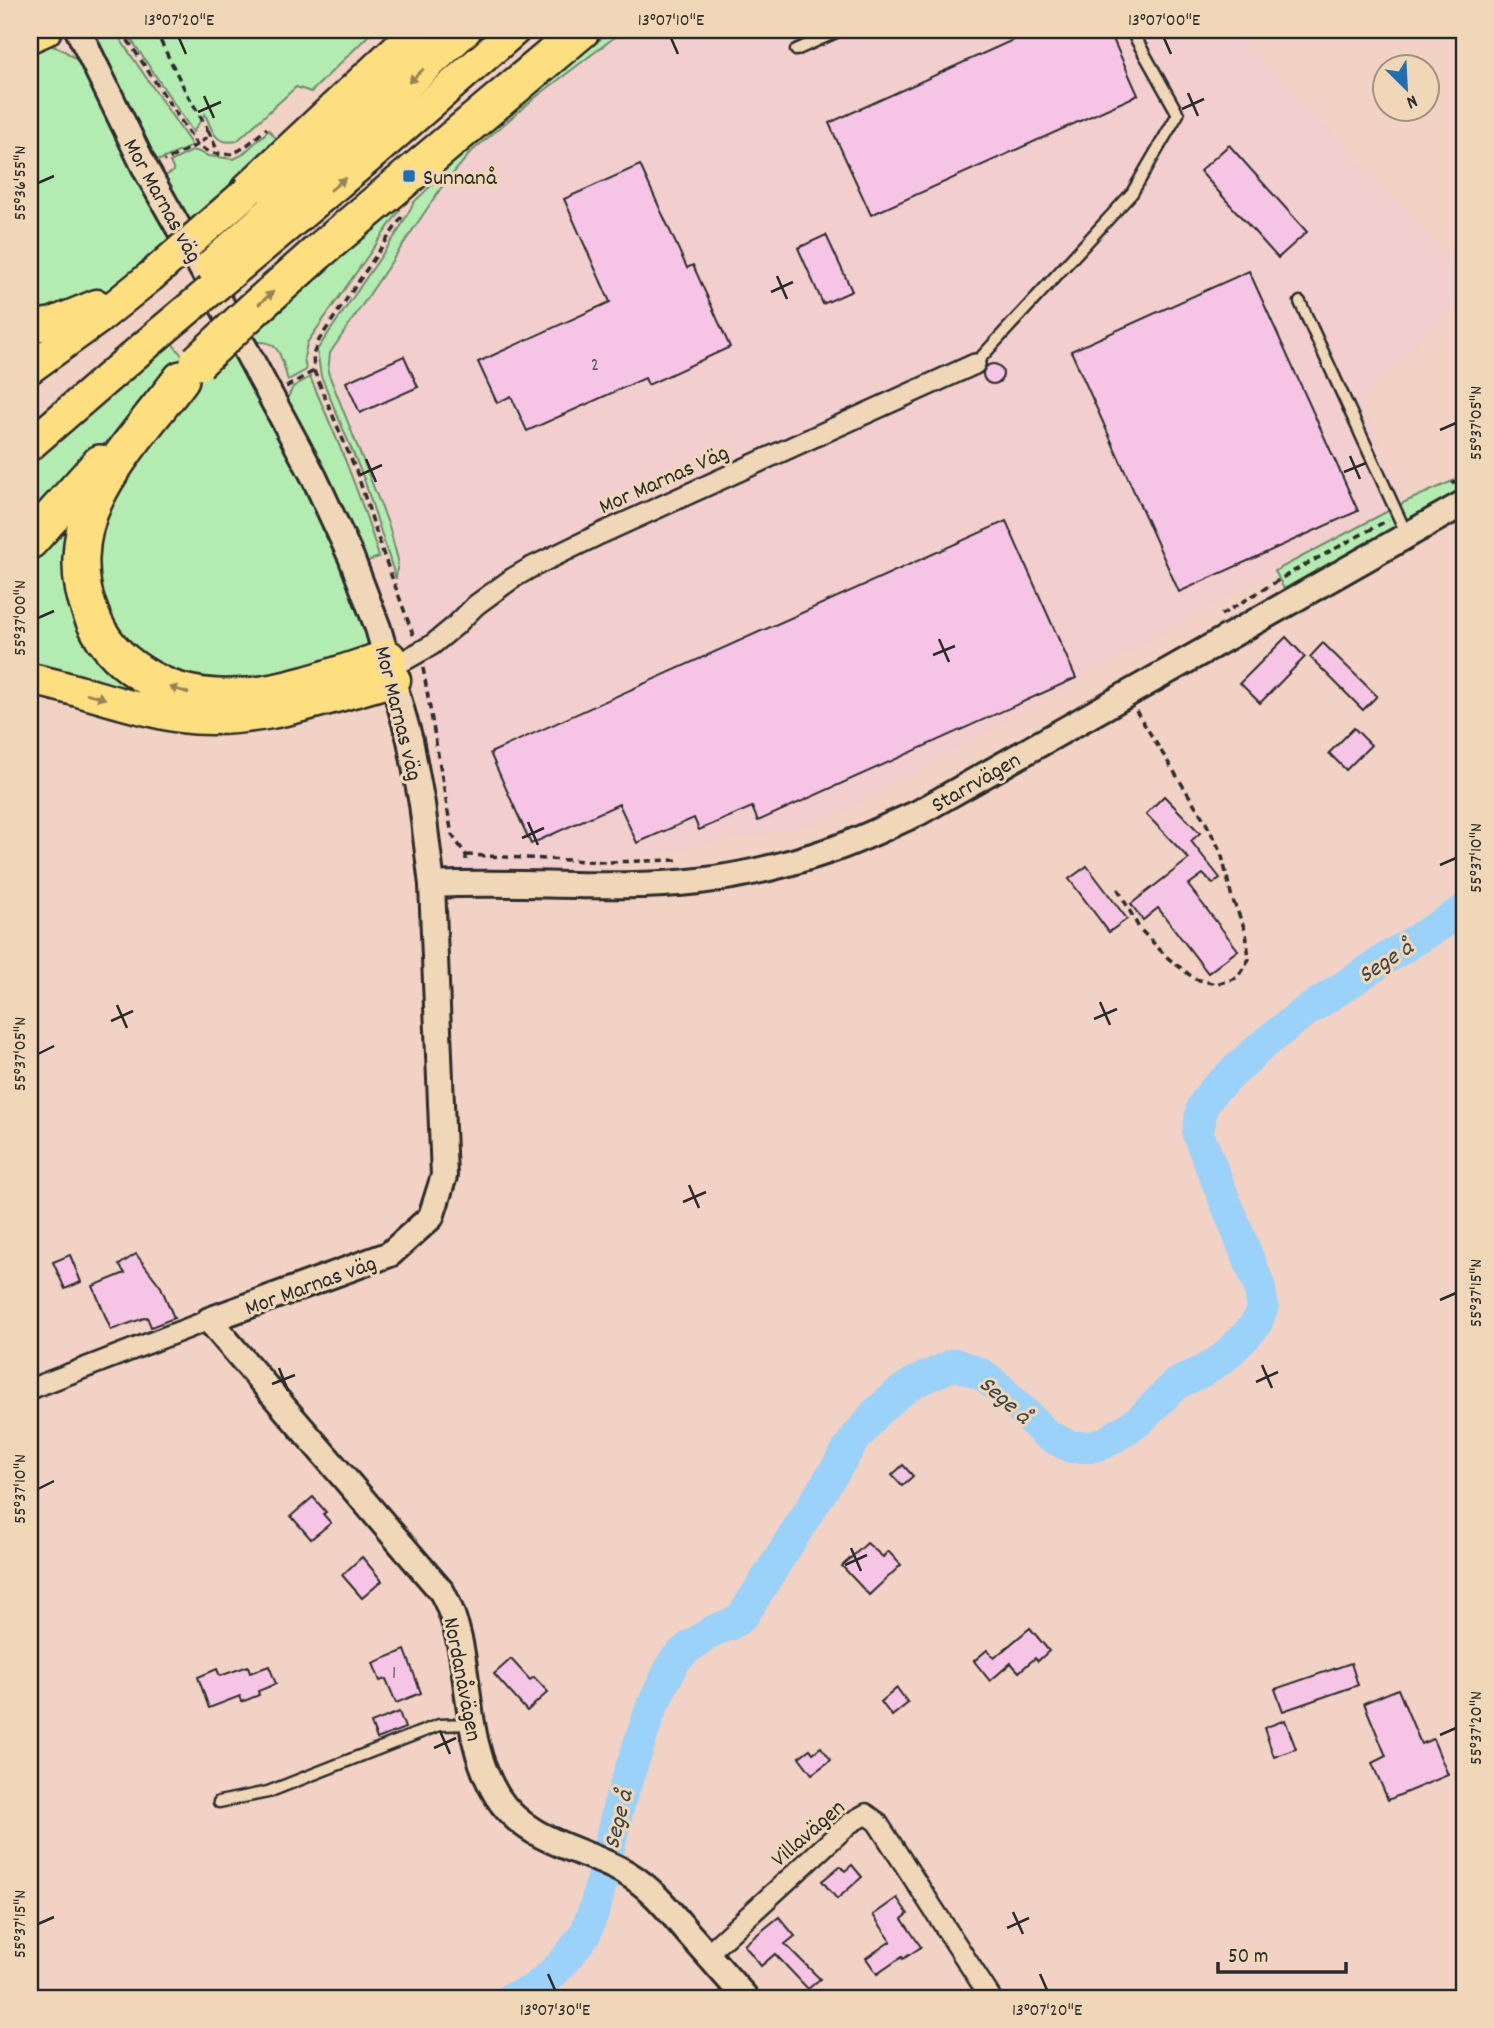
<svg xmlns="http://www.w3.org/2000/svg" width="1494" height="2028" font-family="Dekko,sans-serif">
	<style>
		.built { fill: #f2cecf }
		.green { fill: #b3ecb1; stroke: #6f8c6e; stroke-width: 2 }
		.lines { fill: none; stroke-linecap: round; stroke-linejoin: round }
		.river { stroke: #9bd2fa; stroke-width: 32 }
		.building { fill: #f6c5e6; stroke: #2b2b2b; stroke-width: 2 }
		.service-casing { stroke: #2b2b2b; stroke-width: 15 }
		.minor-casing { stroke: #2b2b2b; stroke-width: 24 }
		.tertiary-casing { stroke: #2b2b2b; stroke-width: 30 }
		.primary-casing { stroke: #2b2b2b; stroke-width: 35 }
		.motorway-casing { stroke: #2b2b2b; stroke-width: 40 }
		.path { stroke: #2b2b2b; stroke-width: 3.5; stroke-dasharray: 7 5; stroke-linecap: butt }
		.service { stroke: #efd7b7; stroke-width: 10 }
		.minor { stroke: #efd7b7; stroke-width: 19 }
		.tertiary { stroke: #efd7b7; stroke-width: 24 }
		.primary { stroke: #fedf80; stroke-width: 30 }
		.motorway { stroke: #fedf80; stroke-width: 35 }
		.primary-bridge-casing { stroke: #2b2b2b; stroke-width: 35; stroke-linecap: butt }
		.motorway-bridge-casing { stroke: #2b2b2b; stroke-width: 40; stroke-linecap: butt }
		.primary-bridge { stroke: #fedf80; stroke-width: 30 }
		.motorway-bridge { stroke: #fedf80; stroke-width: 35 }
		.oneway { fill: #948556 }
		.ticks { fill: none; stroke: #2b2b2b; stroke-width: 2.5 }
		.poi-dot { fill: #1f6fb2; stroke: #efd7b7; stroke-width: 2.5 }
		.labels { text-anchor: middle; stroke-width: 6; stroke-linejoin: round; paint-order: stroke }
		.number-label { font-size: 19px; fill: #5e525a }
		.poi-label { font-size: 23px; fill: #2b2b2b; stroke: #efd7b7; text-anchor: start }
		.street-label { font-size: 23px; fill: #2b2b2b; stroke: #efd7b7 }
		.water-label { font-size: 24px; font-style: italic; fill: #3c444a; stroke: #efd7b7 }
		.neatline { fill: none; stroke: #2b2b2b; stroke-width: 2.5 }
		.ticks-label { font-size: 18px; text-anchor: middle; fill: #2b2b2b }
	</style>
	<rect width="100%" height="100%" fill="#f1d2c5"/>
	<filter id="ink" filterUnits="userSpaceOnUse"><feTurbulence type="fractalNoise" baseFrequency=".0143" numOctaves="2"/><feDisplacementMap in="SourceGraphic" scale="14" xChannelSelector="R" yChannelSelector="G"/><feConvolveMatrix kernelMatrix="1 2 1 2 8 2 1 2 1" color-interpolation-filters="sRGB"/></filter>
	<g filter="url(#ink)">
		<polygon class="built" points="624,30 1234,30 1464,275 1464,292 1361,402 1405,502 1275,571 824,822 642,856 464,882 454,873 440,765 413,627 396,579 398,559 389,526 368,469 328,372 330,353 441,188 471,152 536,97"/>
		<g class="green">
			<polygon points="93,30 114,30 191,144 190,147 160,160 155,158"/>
			<path d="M125 30H374L311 92 296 87 237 141C214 145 213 131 205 114L193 132Z"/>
			<polygon points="612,30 624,30 536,97 471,152 441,188 330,353 328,372 389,526 398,560 396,579 364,479 321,376 317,350 399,230 414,202 436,181 431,175"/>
			<path d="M39 44C56 45 65 50 78 61L139 179 175 242C144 267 115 291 78 306 63 313 45 315 30 319V46Z"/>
			<polygon points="269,130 277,140 192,227 165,176 174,171 170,162 192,151 197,151 208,156 234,159 242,155"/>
			<path d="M395 204 400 210 307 343 304 358 306 370 288 380C281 360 282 339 254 342L248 331Z"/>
			<polygon points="172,343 183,357 151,391 30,530 30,465"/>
			<polygon points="232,344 330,532 369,637 367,645 362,652 336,667 186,687 110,633 90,544 152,430 183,393"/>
			<path d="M310 377C336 436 361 495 379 557L366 562 351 526 287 399 293 387Z"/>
			<polygon points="1464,476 1464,491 1286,593 1275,571 1405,502"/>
			<polygon points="87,491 74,594 202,711 30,671 30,555"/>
		</g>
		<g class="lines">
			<polyline class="river" points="511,1998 531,1991 550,1976 567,1958 585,1934 596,1904 619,1804 651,1709 674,1661 689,1647 713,1631 731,1624 742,1617 854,1440 877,1412 897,1394 915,1382 955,1364 983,1375 999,1388 1047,1435 1071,1447 1090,1447 1105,1443 1139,1421 1176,1384 1203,1371 1222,1359 1242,1340 1256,1324 1263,1306 1259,1285 1198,1134 1202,1107 1212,1092 1260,1047 1302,1014 1390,956 1464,910"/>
		</g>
		<g class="building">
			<polygon points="1035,30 1109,30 1138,95 871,215 829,123"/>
			<polygon points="1229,145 1307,232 1278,258 1200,171"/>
			<polygon points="640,165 687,268 693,265 730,347 648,385 645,378 527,431 511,396 497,403 478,362 610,302 564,199"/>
			<polygon points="826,235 852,291 823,304 798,248"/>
			<polygon points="1249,271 1358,511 1179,592 1071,351"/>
			<polygon points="404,356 418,387 360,413 346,382"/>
			<circle cx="993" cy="374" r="10"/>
			<polygon points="1006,521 1076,678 758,821 752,807 699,830 694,818 637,843 619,804 531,844 490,753"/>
			<polygon points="1286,637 1305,657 1260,703 1240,683"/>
			<polygon points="1323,643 1377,696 1363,710 1310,657"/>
			<polygon points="1354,728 1371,745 1346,770 1329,753"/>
			<polygon points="1164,796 1200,833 1191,841 1220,878 1213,884 1203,874 1188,885 1238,950 1208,973 1158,908 1143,920 1131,904 1189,859 1146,814"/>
			<polygon points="1087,866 1127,919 1109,932 1069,879"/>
			<polygon points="136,1254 161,1287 174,1318 151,1327 147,1317 111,1330 93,1286 125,1273 119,1265"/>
			<polygon points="70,1255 81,1282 65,1289 53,1262"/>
			<polygon points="903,1465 913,1476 902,1486 892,1475"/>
			<polygon points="313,1497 326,1512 323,1514 331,1523 311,1539 291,1516"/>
			<polygon points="867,1543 883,1557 888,1551 901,1565 869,1595 842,1566"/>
			<polygon points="362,1557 382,1581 362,1598 342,1575"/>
			<polygon points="1030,1628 1049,1651 1038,1661 1035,1658 1019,1672 1011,1663 990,1681 974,1661 987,1650 994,1658"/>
			<polygon points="405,1650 421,1693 396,1703 386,1679 380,1681 373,1663"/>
			<polygon points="511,1659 530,1680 534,1677 548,1692 527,1711 494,1674"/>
			<polygon points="1351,1663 1358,1685 1283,1711 1275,1689"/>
			<polygon points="248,1666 250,1673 269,1666 276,1684 258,1691 259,1695 242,1702 240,1696 209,1708 198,1677 217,1669 220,1676"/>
			<polygon points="897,1688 908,1703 892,1716 881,1702"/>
			<polygon points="1398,1689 1421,1744 1433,1739 1448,1775 1388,1800 1372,1763 1386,1756 1364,1703"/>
			<polygon points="399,1712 405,1728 377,1739 371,1723"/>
			<polygon points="1285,1720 1296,1749 1274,1757 1264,1728"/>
			<polygon points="821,1747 831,1760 812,1774 799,1757 810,1749 813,1753"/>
			<polygon points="852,1865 862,1877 837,1899 822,1881 840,1866 845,1871"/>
			<polygon points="897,1898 908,1914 902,1919 921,1947 903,1959 902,1957 877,1974 866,1958 891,1941 873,1915"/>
			<polygon points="779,1917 795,1936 785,1944 820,1979 808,1989 775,1954 761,1966 744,1945"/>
		</g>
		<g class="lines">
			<g class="service-casing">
				<g id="service">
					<polyline points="796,50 841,30"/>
					<polyline points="1300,302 1407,535"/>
					<polyline points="975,364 1132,193 1178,114 1131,30"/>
					<polyline points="219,1802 268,1792 439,1725 470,1724"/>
				</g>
			</g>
			<g class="minor-casing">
				<g id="minor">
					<polyline points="391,668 432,645 455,626 476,605 513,578 530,568 600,534 975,364"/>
					<polyline points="30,1389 209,1320"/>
					<polyline points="707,1954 850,1823 866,1814 877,1822 991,1998"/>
				</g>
			</g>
			<g class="tertiary-casing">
				<g id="tertiary">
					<path d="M78 30 146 170 211 285 314 477 351 557 378 628 410 740 422 804 432 885 444 1176 431 1217 390 1254 209 1320 442 1592C477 1657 457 1730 497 1796 527 1844 585 1848 628 1874 653 1889 671 1913 689 1934 708 1955 727 1977 746 1998"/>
					<path d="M432 885C521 880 610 891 699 881 742 876 793 863 834 849 863 839 890 825 918 813L1464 503"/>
				</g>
			</g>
			<g class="primary-casing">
				<g id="primary">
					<polyline points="30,37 46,30"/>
					<polyline points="270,212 466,30"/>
					<polyline points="285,228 367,159 515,30"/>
					<polyline points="30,327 53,323 97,305"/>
					<polyline points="30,368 98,319 150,277"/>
					<polyline points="30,445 162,331"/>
					<path d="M30 679C81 689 129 709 180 717 253 727 325 699 395 680"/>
				</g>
			</g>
			<g class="motorway-casing">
				<g id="motorway">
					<polyline points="248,191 420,30"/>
					<polyline points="317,253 582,30"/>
					<path d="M181 379C154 415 113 460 95 500 78 536 76 578 91 614 101 641 118 659 142 674 218 723 310 683 388 658"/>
					<polyline points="30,541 100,463"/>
				</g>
			</g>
			<g class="path">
				<path d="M121 30 197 145C229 166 243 149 267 128"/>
				<polyline points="155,30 185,90 207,128 206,138 197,145 164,161"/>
				<polyline points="208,130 219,154"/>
				<polyline points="402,217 319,340 313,355 314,371 357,473 384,556 414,637"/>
				<polyline points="286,387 314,371"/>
				<polyline points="1452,484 1464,477"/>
				<polyline points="1221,615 1292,572 1388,520"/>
				<polyline points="423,668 452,835 466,855 466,863"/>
				<polyline points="466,855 607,862 677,860"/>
				<polyline points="1118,889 1139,928 1168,958 1195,979 1216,984 1237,978 1249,959 1246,932 1232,898 1221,852 1205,821 1136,711"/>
			</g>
			<use href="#service" class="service"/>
			<use href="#minor" class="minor"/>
			<use href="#tertiary" class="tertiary"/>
			<use href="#primary" class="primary"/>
			<use href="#motorway" class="motorway"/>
			<g class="primary-bridge-casing">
				<g id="primary-bridge">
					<polyline points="210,266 270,212"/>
					<polyline points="150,277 248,191"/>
					<polyline points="162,331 285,228"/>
				</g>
			</g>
			<g class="motorway-bridge-casing">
				<polyline id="motorway-bridge" points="198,362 253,310 317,253"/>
			</g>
			<use href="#primary-bridge" class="primary-bridge"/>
			<use href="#motorway-bridge" class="motorway-bridge"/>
		</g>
		<defs><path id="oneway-solid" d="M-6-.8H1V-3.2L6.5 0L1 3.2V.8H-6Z" transform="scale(1.75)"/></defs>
		<g class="oneway">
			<use href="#oneway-solid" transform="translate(416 76) rotate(137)"/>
			<use href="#oneway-solid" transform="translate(338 184) rotate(-40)"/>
			<use href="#oneway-solid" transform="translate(266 298) rotate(-41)"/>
			<use href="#oneway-solid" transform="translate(179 690) rotate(-163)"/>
			<use href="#oneway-solid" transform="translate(96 696) rotate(16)"/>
		</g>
	</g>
	<path class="ticks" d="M179 38 186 54M671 38 678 54M1164 38 1171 54M1188 93 1198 116M204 96 214 118M1182 109 1204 99M198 112 221 102M38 183 54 176M777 276 787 299M771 292 793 282M1440 430 1456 423M1350 456 1360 479M366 459 376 482M1344 472 1366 463M360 475 382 465M38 618 54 611M939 639 949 662M933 655 955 646M528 822 538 845M522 838 544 828M1440 865 1456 858M1100 1002 1110 1025M117 1005 127 1028M1094 1019 1117 1009M111 1021 133 1011M38 1054 54 1046M689 1185 699 1208M683 1202 706 1192M1440 1300 1456 1293M1262 1365 1272 1388M279 1368 288 1391M1256 1382 1278 1372M272 1384 295 1375M38 1489 54 1481M851 1548 861 1571M845 1565 867 1555M440 1731 450 1754M1440 1735 1456 1728M434 1748 456 1738M1013 1912 1023 1934M38 1924 54 1917M1007 1928 1029 1918M548 1974 555 1990M1040 1974 1047 1990"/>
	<rect class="poi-dot" x="402" y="169" width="14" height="14" rx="3.5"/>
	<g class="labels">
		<g class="number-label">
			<text x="595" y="370">2</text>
			<text x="394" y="1678">1</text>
		</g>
		<g class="poi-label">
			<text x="423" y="184">Sunnanå</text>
		</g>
		<g class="street-label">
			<text transform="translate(164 200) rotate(61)" y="8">Mor Marnas väg</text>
			<text transform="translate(663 478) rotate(-24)" y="8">Mor Marnas Väg</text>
			<text transform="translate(400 713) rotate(76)" y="8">Mor Marnas väg</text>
			<text transform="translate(975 781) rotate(-30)" y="8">Starrvägen</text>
			<text transform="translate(310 1284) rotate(-20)" y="8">Mor Marnas väg</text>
			<text transform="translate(464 1679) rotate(79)" y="8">Nordanåvägen</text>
			<text transform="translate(807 1832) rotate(-41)" y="8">Villavägen</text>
		</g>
		<g class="water-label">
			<text transform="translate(1385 960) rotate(-33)" y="8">Sege å</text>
			<text transform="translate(1006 1399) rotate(41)" y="8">Sege å</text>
			<text transform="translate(617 1819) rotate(-76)" y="8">Sege å</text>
		</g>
	</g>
	<rect width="1494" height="2028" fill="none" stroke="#efd7b7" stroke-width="77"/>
	<g transform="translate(1406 88) rotate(156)"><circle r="33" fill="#efd7b7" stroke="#a1927f" stroke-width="2"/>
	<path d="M0-5L12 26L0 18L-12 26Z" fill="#1f6fb2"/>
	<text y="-10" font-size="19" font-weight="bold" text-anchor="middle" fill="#2b2b2b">N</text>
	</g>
	<path d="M1218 1962v10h128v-10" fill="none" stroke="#2b2b2b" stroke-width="3.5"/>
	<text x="1228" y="1962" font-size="21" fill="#2b2b2b" stroke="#efd7b7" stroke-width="5" paint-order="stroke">50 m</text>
	<rect x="38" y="38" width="1418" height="1952" class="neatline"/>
	<g class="ticks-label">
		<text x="179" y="25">13°07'20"E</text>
		<text x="671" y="25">13°07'10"E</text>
		<text x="1164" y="25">13°07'00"E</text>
		<text transform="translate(19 183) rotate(-90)" y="6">55°36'55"N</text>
		<text transform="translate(1475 423) rotate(-90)" y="6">55°37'05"N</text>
		<text transform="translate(19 618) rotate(-90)" y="6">55°37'00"N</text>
		<text transform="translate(1475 858) rotate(-90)" y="6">55°37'10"N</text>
		<text transform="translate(19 1054) rotate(-90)" y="6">55°37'05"N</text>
		<text transform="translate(1475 1293) rotate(-90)" y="6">55°37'15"N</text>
		<text transform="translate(19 1489) rotate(-90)" y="6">55°37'10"N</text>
		<text transform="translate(1475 1728) rotate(-90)" y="6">55°37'20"N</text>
		<text transform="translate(19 1924) rotate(-90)" y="6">55°37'15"N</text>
		<text x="555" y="2015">13°07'30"E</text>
		<text x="1047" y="2015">13°07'20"E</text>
	</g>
</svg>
